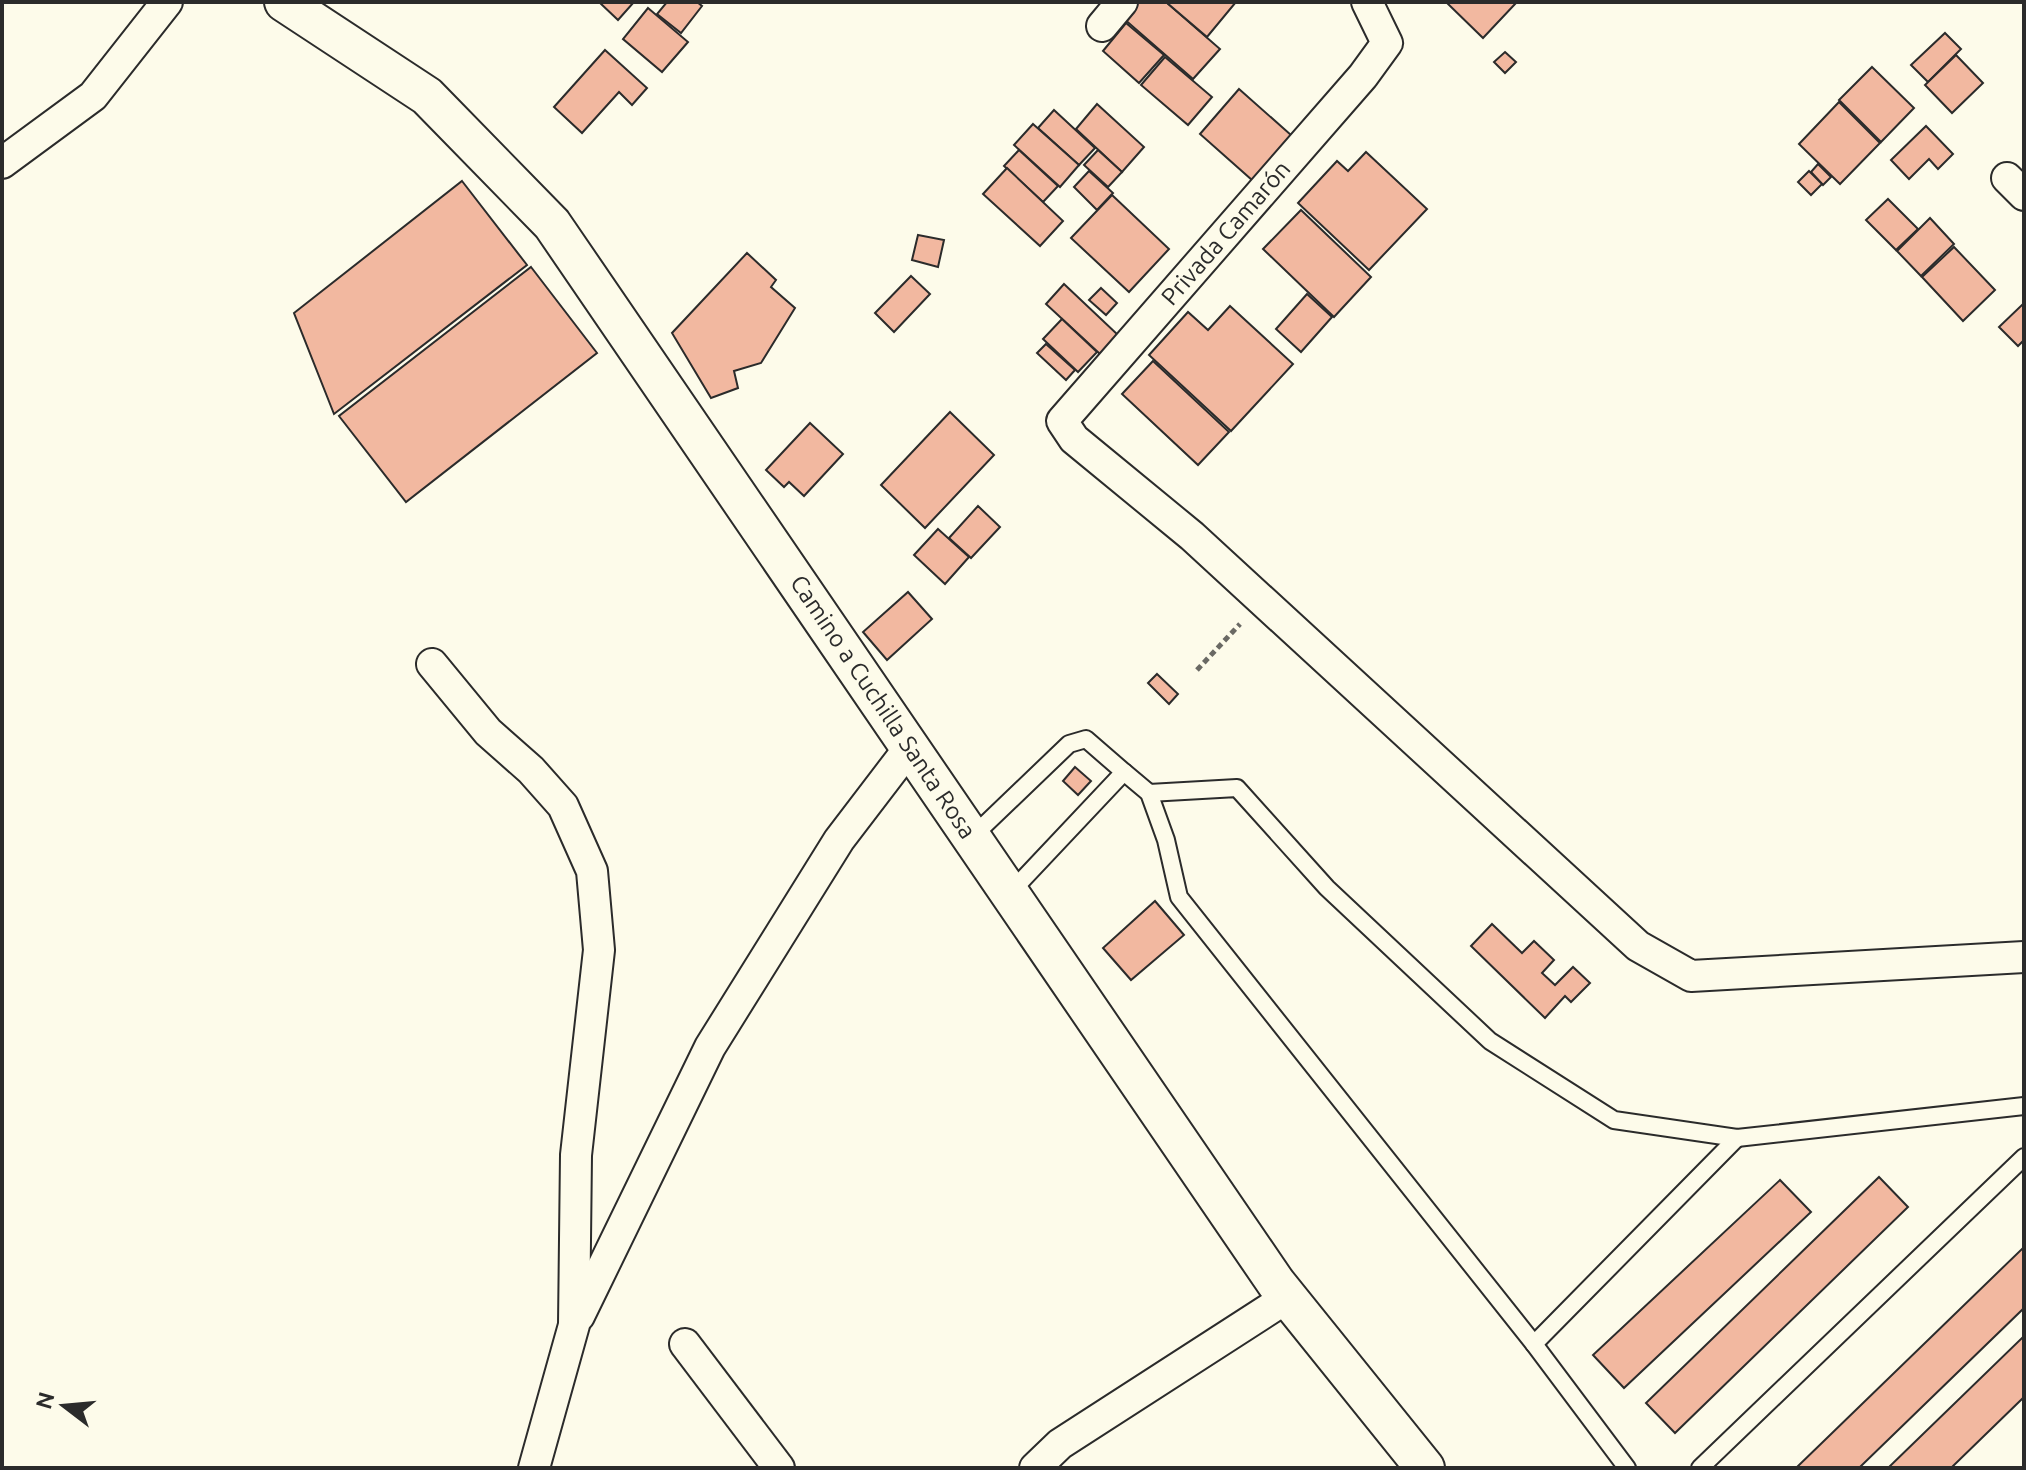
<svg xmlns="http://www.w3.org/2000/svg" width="2026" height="1470" font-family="Ubuntu,sans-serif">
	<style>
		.building { fill: #f2b8a0; stroke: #2b2b2b; stroke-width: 2 }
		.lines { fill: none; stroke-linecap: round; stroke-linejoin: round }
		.service-casing { stroke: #2b2b2b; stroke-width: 20 }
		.minor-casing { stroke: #2b2b2b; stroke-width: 34 }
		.tertiary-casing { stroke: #2b2b2b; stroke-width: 42 }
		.path { stroke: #6a6964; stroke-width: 5; stroke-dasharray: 6 4; stroke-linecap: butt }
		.service { stroke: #fdfbea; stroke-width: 16 }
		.minor { stroke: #fdfbea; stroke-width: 30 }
		.tertiary { stroke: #fdfbea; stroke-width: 38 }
		.labels { text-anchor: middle; stroke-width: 6; stroke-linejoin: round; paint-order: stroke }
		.street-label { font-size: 24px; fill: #2b2b2b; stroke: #fdfbea }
	</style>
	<rect width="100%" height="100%" fill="#fdfbea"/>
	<g class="building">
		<polygon points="599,2 634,2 618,20"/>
		<polygon points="667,2 697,2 702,6 681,33 657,14"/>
		<polygon points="1137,2 1166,2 1220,49 1193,79 1123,18"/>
		<polygon points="1166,2 1236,2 1207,37"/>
		<polygon points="1446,2 1515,2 1516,3 1483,38"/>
		<polygon points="648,8 688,42 662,72 623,39"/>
		<polygon points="1126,23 1164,55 1139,83 1103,51"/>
		<polygon points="1945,33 1961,49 1928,82 1911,65"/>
		<polygon points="605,50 647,88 632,105 619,92 582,133 554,107"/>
		<polygon points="1505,52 1516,62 1505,73 1494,62"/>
		<polygon points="1956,55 1983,83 1952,113 1925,85"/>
		<polygon points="1165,57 1212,97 1188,125 1141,85"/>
		<polygon points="1872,67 1914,108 1881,142 1839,100"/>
		<polygon points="1239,89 1300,143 1261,188 1200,134"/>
		<polygon points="1839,102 1880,143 1840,184 1799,144"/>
		<polygon points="1097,104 1144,147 1122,172 1076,129"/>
		<polygon points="1054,110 1095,148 1079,165 1038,128"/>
		<polygon points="1033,124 1079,165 1060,187 1014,145"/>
		<polygon points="1926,126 1953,154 1938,169 1929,159 1909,179 1891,160"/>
		<polygon points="1019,150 1058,186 1043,202 1004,166"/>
		<polygon points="1098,150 1122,172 1108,187 1084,165"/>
		<polygon points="1366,152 1427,209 1369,270 1298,203 1337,161 1348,171"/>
		<polygon points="1818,164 1831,177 1823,185 1811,172"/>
		<polygon points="1007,168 1063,221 1040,246 983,194"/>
		<polygon points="1089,171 1113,193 1097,210 1074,187"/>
		<polygon points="1809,171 1822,184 1811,195 1798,182"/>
		<polygon points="462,181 527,265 334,414 294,313"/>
		<polygon points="1112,195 1169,249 1129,292 1071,238"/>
		<polygon points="1888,199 1918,229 1896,250 1866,220"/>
		<polygon points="1301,210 1371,277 1334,317 1263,249"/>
		<polygon points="1930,218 1954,244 1921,276 1897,251"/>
		<polygon points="918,235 944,240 938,267 912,260"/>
		<polygon points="1954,247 1995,290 1963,321 1922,277"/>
		<polygon points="747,253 776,280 771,287 795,308 761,363 734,371 738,388 711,398 672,333"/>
		<polygon points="531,267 597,353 406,502 339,416"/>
		<polygon points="911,276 930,294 894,332 875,313"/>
		<polygon points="1064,284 1118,335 1100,354 1046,304"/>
		<polygon points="1101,288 1117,303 1106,315 1089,300"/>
		<polygon points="1307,294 1332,317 1301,352 1276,329"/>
		<polygon points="2024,303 2024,340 2018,346 1999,327"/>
		<polygon points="1230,306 1293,364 1231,431 1149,355 1188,312 1208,330"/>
		<polygon points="1062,319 1097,352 1078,372 1043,339"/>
		<polygon points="1046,344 1075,370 1066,380 1037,353"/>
		<polygon points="1153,361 1229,432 1198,465 1122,394"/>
		<polygon points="950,412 994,455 925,528 881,485"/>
		<polygon points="810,423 843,454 804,496 789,482 784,487 766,470"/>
		<polygon points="978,506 1000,527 971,558 949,538"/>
		<polygon points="938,529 969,557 945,584 914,555"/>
		<polygon points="908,592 932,619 887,660 863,632"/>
		<polygon points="1157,674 1178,694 1169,704 1148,683"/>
		<polygon points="1075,767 1091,781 1078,795 1063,781"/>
		<polygon points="1155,901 1184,935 1131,980 1103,948"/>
		<polygon points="1492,924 1522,953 1534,941 1554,960 1542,973 1555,985 1573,967 1590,983 1571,1002 1565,996 1545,1018 1471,946"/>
		<polygon points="1879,1177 1908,1207 1675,1433 1646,1403"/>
		<polygon points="1780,1180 1811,1212 1624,1388 1593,1355"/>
		<polygon points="2024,1247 2024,1308 1859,1468 1796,1468"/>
		<polygon points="2024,1336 2024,1397 1951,1468 1888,1468"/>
	</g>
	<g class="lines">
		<g class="service-casing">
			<g id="service">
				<polyline points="1124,772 1149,793 1166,840 1179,897 1534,1344 1737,1138"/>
				<polyline points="1149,793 1237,788 1327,888 1490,1041 1614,1120 1737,1138 2024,1106"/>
				<polyline points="972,837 1069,744 1086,739 1124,772 1010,893"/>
				<polyline points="1534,1344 1627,1468"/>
				<polyline points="1700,1468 2024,1157"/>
			</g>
		</g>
		<g class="minor-casing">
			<g id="minor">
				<polyline points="1367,2 1387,43 1363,76 1062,421 1074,439 1192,536 1638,946 1691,976 2024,957"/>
				<polyline points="1102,26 1122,2"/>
				<polyline points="2,163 93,96 167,2"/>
				<polyline points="2007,178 2024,195"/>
				<polyline points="432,664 488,732 531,770 563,806 592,871 599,950 576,1155 574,1325 534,1468"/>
				<polyline points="579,1316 710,1047 839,840 910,747"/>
				<polyline points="685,1344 779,1468"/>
				<polyline points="1035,1468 1060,1444 1288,1297"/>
			</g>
		</g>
		<g class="tertiary-casing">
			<polyline id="tertiary" points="284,2 427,96 552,224 1276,1283 1425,1468"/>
		</g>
		<polyline class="path" points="1197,670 1240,624"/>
		<use href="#service" class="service"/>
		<use href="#minor" class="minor"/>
		<use href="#tertiary" class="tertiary"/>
	</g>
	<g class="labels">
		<g class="street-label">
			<text transform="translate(1226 233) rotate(-49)" y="8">Privada Camarón</text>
			<text transform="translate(883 707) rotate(56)" y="8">Camino a Cuchilla Santa Rosa</text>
		</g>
	</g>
	<rect width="2026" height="1470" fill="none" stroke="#2b2b2b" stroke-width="8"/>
	<g transform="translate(64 1406) rotate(286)" stroke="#fdfbea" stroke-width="6" paint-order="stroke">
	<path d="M0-6L14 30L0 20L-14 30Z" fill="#2b2b2b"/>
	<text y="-12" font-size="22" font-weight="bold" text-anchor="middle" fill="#2b2b2b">N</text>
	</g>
</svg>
